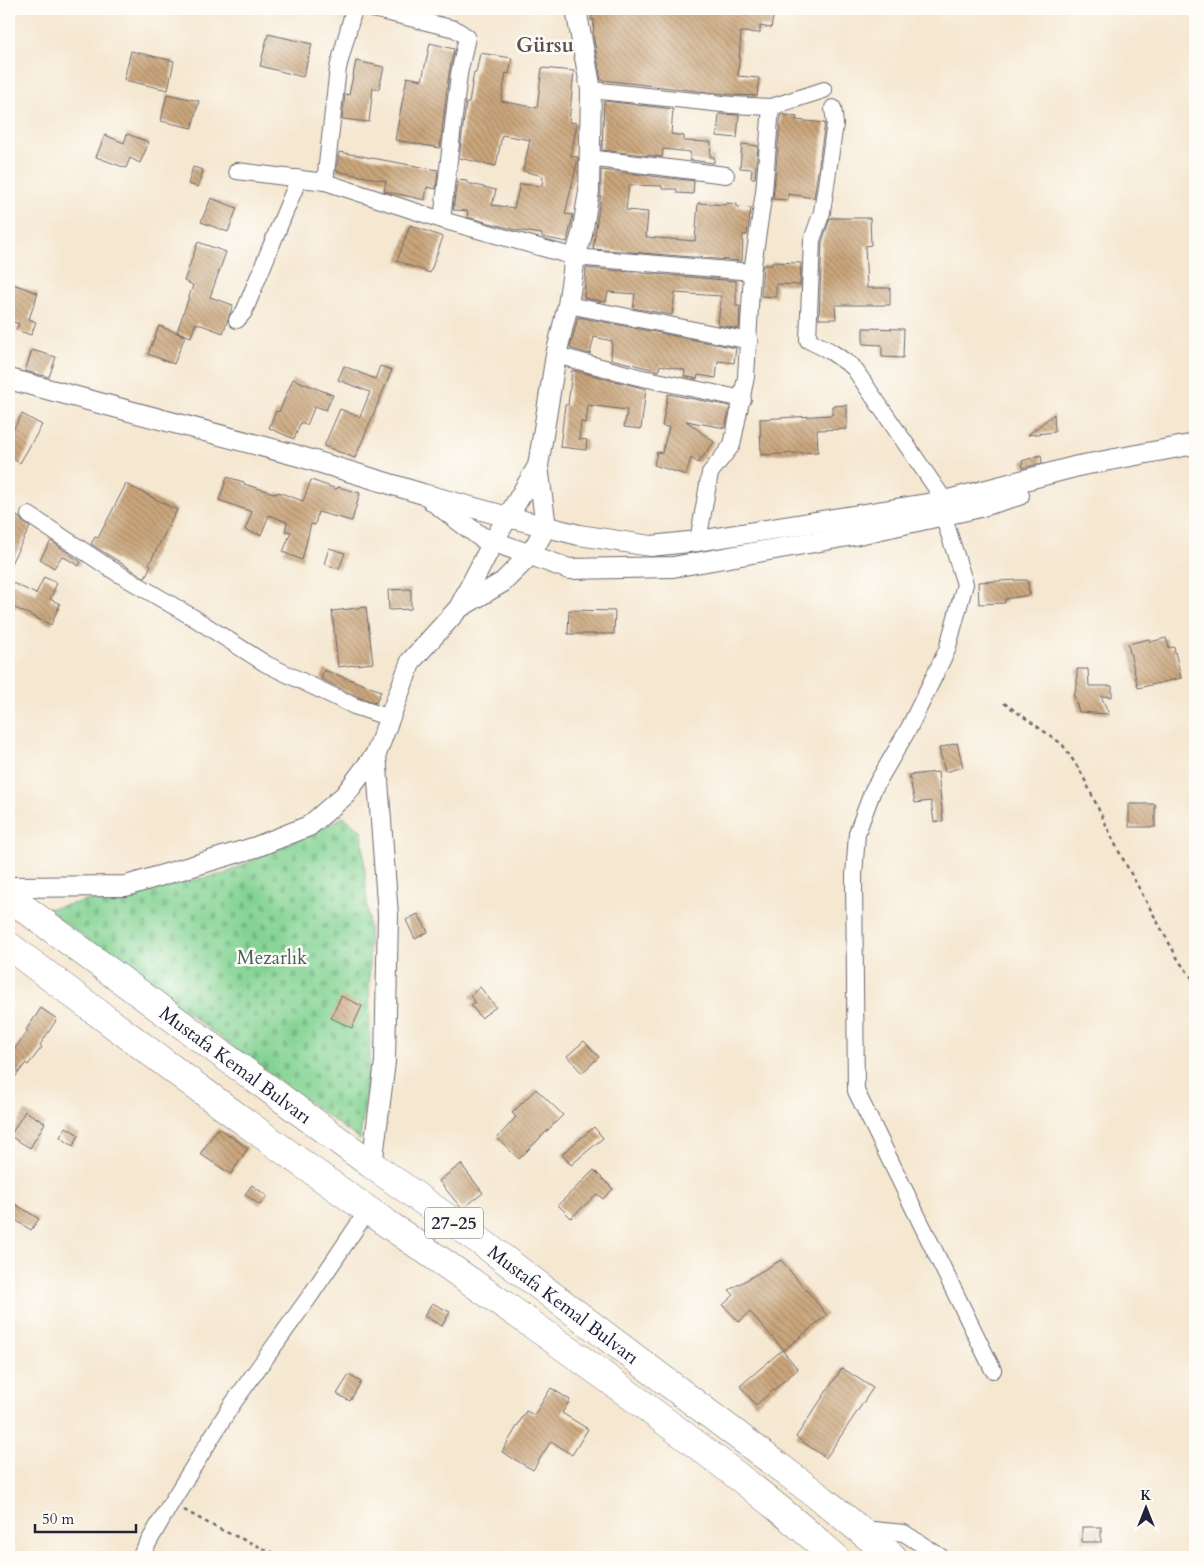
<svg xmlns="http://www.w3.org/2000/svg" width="1204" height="1566" font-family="Cardo,serif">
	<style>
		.cemetery { fill: url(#cemetery-stones); stroke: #527a67 }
		.building { fill: url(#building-back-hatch) }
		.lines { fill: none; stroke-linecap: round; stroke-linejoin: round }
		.minor-casing { stroke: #6c676f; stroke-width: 18 }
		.tertiary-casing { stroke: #6c676f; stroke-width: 22 }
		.trunk-casing { stroke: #6c676f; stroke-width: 29 }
		.path { stroke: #6c676f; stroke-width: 2.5; stroke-dasharray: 4 4; stroke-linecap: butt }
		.minor { stroke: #fff; stroke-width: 16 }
		.tertiary { stroke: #fff; stroke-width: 20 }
		.trunk { stroke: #fff; stroke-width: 28 }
		.labels { text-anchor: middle; stroke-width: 5; stroke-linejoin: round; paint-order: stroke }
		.shield { fill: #fdfcf7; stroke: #646373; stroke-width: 1 }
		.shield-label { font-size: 18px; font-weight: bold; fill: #22223b }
		.park-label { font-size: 19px; fill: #44605a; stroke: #fdfcf7 }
		.street-label { font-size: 19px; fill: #22223b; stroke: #fdfcf7 }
		.quarter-label { font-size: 21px; font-weight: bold; fill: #5d5052; stroke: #fdfcf7 }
	</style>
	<defs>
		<pattern id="cemetery-stones" width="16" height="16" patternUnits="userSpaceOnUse" patternTransform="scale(1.25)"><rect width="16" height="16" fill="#83d393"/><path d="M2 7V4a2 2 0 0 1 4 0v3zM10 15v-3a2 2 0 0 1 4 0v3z" fill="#71b580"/></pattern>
		<pattern id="building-back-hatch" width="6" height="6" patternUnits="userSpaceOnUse" patternTransform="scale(1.25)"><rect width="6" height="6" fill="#caa67c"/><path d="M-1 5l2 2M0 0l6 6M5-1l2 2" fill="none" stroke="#a48767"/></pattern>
	</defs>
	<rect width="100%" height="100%" fill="#fdfcf7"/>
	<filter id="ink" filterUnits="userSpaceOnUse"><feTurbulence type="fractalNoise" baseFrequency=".02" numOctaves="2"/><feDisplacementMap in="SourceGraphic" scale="10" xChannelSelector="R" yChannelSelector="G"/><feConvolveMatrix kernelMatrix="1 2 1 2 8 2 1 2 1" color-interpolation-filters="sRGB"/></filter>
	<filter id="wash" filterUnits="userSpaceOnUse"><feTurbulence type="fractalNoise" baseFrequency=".0096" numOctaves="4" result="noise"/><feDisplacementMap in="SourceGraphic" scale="20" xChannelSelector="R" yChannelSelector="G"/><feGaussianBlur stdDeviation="1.12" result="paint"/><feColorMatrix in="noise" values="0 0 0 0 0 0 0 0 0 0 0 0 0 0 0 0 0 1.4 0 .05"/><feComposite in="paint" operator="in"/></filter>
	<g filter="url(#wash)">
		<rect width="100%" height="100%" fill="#f5e7d0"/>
		<polygon class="cemetery" points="344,817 362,831 369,929 370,1056 360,1140 46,909 224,874"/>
		<g id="blocks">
			<g class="building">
				<polygon points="592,9 740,9 774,13 771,28 760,26 760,33 741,32 738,76 759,78 757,96 733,95 601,80 593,34 594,20 591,20"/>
				<polygon points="268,34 312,44 303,77 260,66"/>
				<polygon points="430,43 454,49 449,73 440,148 395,140 407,77 422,80"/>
				<polygon points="131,51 174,61 168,90 124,80"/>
				<polygon points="480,53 512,58 509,74 506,73 501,101 537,108 542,68 574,71 569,122 577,123 571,156 578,157 578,159 565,214 573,215 567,242 542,237 542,234 516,230 467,217 468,211 453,210 457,180 467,181 467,183 496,190 492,205 514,208 520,184 542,186 543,176 523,171 530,140 502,135 496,166 459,158 466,103 469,103 474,72 476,73"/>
				<polygon points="356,61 384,67 379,89 373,88 369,122 342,119 345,94 349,95"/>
				<polygon points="167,94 199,101 192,128 161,121"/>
				<polygon points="604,101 673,109 671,134 684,136 684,141 711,142 710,157 714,157 714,163 690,160 690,152 663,149 662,157 602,150"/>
				<polygon points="719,114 739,115 737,138 717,136"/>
				<polygon points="781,114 797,117 796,120 825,123 814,198 788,194 788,200 773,199"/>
				<polygon points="127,134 149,142 140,163 130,158 126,168 96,157 105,135 124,143"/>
				<polygon points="742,144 758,146 755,178 751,178 752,169 740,168"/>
				<polygon points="339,152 438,170 436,189 427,187 425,200 384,191 386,181 336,171"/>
				<polygon points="193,167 203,170 198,187 188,184"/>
				<polygon points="601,170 694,181 693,194 677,193 677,189 662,189 662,186 629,185 626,210 648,212 646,237 695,241 698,203 726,205 726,203 737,204 737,207 751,208 747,235 743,235 742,261 593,249 601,193"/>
				<polygon points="211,198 237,208 228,232 201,222"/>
				<polygon points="830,218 870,218 871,245 865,246 867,288 890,288 890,305 835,305 836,319 819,319 822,242"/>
				<polygon points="410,225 443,237 430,273 397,261"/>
				<polygon points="198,242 226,252 210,297 233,305 223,333 196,323 191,337 177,332 193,285 184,281"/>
				<polygon points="772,262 801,263 800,285 776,284 776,297 761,296 763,265 772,265"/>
				<polygon points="586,268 736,281 736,306 740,306 739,329 718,325 721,296 675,293 672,315 633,308 635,294 608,292 606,302 584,298"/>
				<polygon points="13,284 38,293 29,319 36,322 31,335 16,330 19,324 9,320 9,296"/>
				<polygon points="578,317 736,348 734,363 718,361 716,378 698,375 697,379 684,376 685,370 660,365 659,371 611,359 612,341 594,337 590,354 570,348"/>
				<polygon points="159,326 185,336 174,364 148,354"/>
				<polygon points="863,328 904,329 903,358 882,357 882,345 863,344"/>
				<polygon points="32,350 56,357 49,377 25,371"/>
				<polygon points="344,366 375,379 380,366 392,370 355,458 324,446 340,409 360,417 370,392 338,380"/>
				<polygon points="572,370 646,389 641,429 624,427 627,410 588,405 586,423 581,422 579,439 587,440 586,450 560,447 565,405 568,405"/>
				<polygon points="293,379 333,395 326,410 315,406 307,425 301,422 294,439 269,428 276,411 279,412"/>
				<polygon points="668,394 730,406 725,428 686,421 714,442 698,463 691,458 686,475 654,465 657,452 662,453 669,427 662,426"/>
				<polygon points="847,405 847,429 817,430 818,452 761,455 760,419 832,415 832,406"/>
				<polygon points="22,414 42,425 20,463 9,457 9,437"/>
				<polygon points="1054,414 1055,432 1028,435"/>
				<polygon points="1041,455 1042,463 1023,468 1022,461"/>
				<polygon points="227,477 244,482 244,484 277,494 278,492 303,501 311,480 337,489 338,487 360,493 352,521 318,512 315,525 311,524 302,560 283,552 291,532 285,531 287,522 269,515 261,535 245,530 252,512 219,500"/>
				<polygon points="126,484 177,510 149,564 151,565 145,578 91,544 95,537 98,538"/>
				<polygon points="13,514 20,518 23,523 30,527 9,567 9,522"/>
				<polygon points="51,541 81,562 79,566 62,556 54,568 40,559"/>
				<polygon points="329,548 345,553 339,569 324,564"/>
				<polygon points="44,577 57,583 50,599 60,604 51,625 9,605 9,581 36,594"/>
				<polygon points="1018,580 1027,580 1030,595 1005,599 1005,603 979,604 978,582"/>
				<polygon points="411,589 411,609 389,610 388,590"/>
				<polygon points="366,607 373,663 338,667 332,611"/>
				<polygon points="569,610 615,611 614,634 568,634"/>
				<polygon points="1166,638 1169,648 1174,647 1181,678 1138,688 1128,644 1149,639 1150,642"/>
				<polygon points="1077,669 1088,669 1089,686 1112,686 1112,697 1101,696 1109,714 1079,712 1073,693 1075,693 1076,686 1077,686"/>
				<polygon points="324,670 381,691 376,703 358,697 321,679"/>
				<polygon points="957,743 963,767 945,772 939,748"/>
				<polygon points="938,772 943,821 934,822 931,801 915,803 909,775"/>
				<rect x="1129" y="804" width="26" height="23"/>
				<polygon points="418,914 428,932 415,939 406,920"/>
				<polygon points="480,987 496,1007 481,1018 471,1005 475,1002 470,996"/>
				<polygon points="341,996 362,1006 352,1028 331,1018"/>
				<polygon points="41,1008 57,1019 40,1045 42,1047 28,1065 26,1063 9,1085 9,1056 28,1031 26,1030"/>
				<polygon points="584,1041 599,1057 582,1073 567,1056"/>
				<polygon points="536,1089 563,1115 519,1159 497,1138 516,1117 512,1113"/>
				<polygon points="25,1111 45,1123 30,1148 10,1136"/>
				<polygon points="66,1127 79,1135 73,1146 60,1137"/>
				<polygon points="594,1127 603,1138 571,1165 562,1154"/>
				<polygon points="218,1128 248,1148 231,1174 200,1154"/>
				<polygon points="461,1164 483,1193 462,1209 439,1181"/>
				<polygon points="594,1170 613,1189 603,1199 597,1194 571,1218 558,1205"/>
				<polygon points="252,1185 267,1196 260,1205 245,1194"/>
				<polygon points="9,1200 39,1219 31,1230 9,1216"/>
				<polygon points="781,1260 827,1315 784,1350 750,1312 739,1322 723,1305 734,1295 729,1290"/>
				<polygon points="432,1303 450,1312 442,1326 424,1316"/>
				<polygon points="782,1350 798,1369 756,1405 740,1386"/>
				<polygon points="842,1368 873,1388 826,1458 796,1437"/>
				<polygon points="349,1375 361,1382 350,1401 337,1394"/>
				<polygon points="551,1388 570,1400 562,1413 588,1429 572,1455 551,1441 533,1470 502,1452 526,1411 534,1415"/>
				<rect x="1082" y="1527" width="19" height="15"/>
			</g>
		</g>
	</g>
	<g filter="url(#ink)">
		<use href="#blocks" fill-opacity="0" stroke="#6c676f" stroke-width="1"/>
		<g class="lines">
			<g class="minor-casing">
				<g id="minor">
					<polyline points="373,9 455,29 467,37 459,74 442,220"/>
					<polyline points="591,90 732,105 771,107 824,90"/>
					<polyline points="833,108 835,124 822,212 812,240 808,340 830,351 853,367 945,501"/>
					<polyline points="588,158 726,175"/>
					<polyline points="237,171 325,182 442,220 575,257 752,272"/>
					<polyline points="325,182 338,68 354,9"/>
					<polyline points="568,305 750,341"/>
					<polyline points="237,320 244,312 299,178"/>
					<polyline points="556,355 638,377 743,399"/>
					<polyline points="29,515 114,571 194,618 266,664 354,706 390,718"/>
					<polyline points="943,515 965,584 947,650 909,728 873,790 857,833 854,876 856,1091 993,1370"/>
					<polyline points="698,541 710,473 732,445 746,377 752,272 764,192 771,107"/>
					<polyline points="863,1529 904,1533 941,1557"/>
					<polyline points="140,1557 171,1503 231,1406 310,1296 368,1210"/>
				</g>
			</g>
			<g class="tertiary-casing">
				<g id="tertiary">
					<polyline points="9,379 295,455 423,494 508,517 579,535 651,546 698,541 945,501 1078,466 1195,444"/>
					<polyline points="433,501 481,537 569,569 673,567 854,535 976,508 1019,495"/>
					<polyline points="459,608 503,582 530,555 546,527 538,466 556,355 568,305 575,257 582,234 589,191 591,90 576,9"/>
					<polyline points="9,887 126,886 256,847 309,826 345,795 376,754 411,661 459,608 493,542 538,466"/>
					<polyline points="372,1165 385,1062 388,915 376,754"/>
				</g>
			</g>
			<g class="trunk-casing">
				<g id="trunk">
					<path id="s1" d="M9 897 372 1165 480 1241 822 1499 893 1557"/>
					<path d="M9 946C135 1041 262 1137 392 1227 486 1292 579 1356 670 1425 727 1467 783 1510 835 1557"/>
				</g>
			</g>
			<g class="path">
				<polyline points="1004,703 1062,744 1081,772 1118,850 1179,961 1195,982"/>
				<polyline points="184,1510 217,1528 283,1557"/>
			</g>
			<use href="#minor" class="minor"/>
			<use href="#tertiary" class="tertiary"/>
			<use href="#trunk" class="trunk"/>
		</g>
	</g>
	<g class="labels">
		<rect class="shield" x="425" y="1207.5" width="58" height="31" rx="4"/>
		<g class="shield-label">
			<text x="454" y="1229">27-25</text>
		</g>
		<g class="park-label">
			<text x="272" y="964">Mezarlık</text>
		</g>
		<g class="street-label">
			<text dy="7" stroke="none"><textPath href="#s1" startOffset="282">Mustafa Kemal Bulvarı</textPath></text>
			<text dy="7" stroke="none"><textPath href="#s1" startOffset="688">Mustafa Kemal Bulvarı</textPath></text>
		</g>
		<g class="quarter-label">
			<text x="545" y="52">Gürsu</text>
		</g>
	</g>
	<rect width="1204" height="1566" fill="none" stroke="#fdfcf7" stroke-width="30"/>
	<g transform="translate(1146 1508)" stroke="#fdfcf7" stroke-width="4" paint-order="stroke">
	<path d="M0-4L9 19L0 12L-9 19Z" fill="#22223b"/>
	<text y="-8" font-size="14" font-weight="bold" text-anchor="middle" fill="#22223b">K</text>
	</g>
	<path d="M35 1524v8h101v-8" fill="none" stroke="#22223b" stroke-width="2.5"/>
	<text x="42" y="1524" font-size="15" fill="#22223b" stroke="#fdfcf7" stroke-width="4" paint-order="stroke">50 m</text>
</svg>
